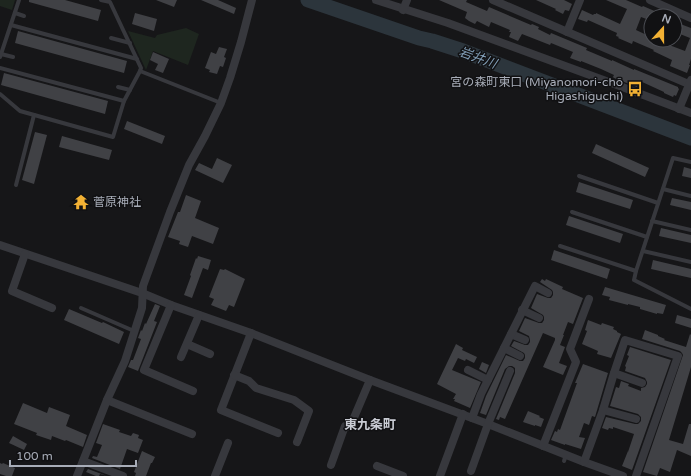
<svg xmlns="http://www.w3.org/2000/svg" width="691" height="476" font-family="'Varela Round','Noto Sans JP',sans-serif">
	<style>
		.green { fill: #1e261f }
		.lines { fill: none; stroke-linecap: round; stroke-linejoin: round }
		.river { stroke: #2c353c; stroke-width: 15 }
		.building { fill: #404145 }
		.lane { stroke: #37383d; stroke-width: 4 }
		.street { stroke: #37383d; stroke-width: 8 }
		.labels { text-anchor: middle; stroke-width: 3; stroke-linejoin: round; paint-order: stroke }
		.poi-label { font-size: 12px; fill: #a8adb8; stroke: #111113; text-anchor: end }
		.water-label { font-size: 13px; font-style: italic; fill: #7f9bb3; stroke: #111113 }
		.neighbourhood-label { font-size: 13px; font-weight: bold; fill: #c9ccd4; stroke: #111113 }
	</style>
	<rect width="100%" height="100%" fill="#161618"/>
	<g class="green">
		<polygon points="0,0 15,0 12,10 0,6"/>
		<polygon points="186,28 199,34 188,65 153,51 146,70 128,31 155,38 157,35"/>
	</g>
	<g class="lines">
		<polyline class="river" points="308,0 419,38 432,41 463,51 691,138"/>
	</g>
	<g class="building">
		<polygon points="29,0 65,0 101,10 98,21 29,2"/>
		<polygon points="156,0 177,0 174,7"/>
		<polygon points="201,0 218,0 236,8 234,14"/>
		<polygon points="439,0 467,0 466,2 487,11 489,7 531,25 532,24 539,27 538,29 550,35 551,33 587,48 586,50 612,61 612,60 634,70 634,69 678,87 678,88 679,89 676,96 674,95 673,97 664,93 664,92 640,81 637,87 614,78 613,77 614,75 601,69 581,61 581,62 570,58 573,52 551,43 550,45 522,34 518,41 509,37 511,32 509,32 510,30 491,22 489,27 477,21 475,24 469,21 465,18 467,12"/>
		<polygon points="536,0 564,0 572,4 569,11 565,10 563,14 555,10 556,9"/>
		<polygon points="606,0 626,0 642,7 643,6 666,16 650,16 649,20 641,17 636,30 651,37 651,40 656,40 685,51 690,38 675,32 675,22 691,28 691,59 689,65 690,65 687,73 670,66 672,60 653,51 654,50 633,41 632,44 618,38 619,37 616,36 617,33 588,20 587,22 578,19 582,10 593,15 594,14 596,14 596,13 620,24 627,9"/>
		<polygon points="135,13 157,19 154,31 132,24"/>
		<polygon points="18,31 127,61 124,73 15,43"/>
		<polygon points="219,47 227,49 224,57 226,58 223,67 220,66 217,74 209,72 210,70 205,68 211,52 216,54"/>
		<polygon points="153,52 169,59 163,73 155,70 158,64 150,60"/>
		<polygon points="4,73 108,101 105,114 1,85"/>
		<polygon points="127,121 165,136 162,144 124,129"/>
		<polygon points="35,132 47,135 34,184 22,180"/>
		<polygon points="62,136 112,150 109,160 59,147"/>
		<polygon points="596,144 649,168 645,177 592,153"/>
		<polygon points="217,158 232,165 223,183 195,170 199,163 212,169"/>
		<polygon points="684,167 691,169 691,178 682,176"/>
		<polygon points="579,182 633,200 630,209 576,192"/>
		<polygon points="186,195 201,201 195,218 219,228 213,244 192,236 188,247 179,244 180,241 168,237 178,212 180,212"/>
		<polygon points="672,198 691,202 691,210 670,205"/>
		<polygon points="569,216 623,234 620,243 566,225"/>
		<polygon points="661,228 691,235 691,243 659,236"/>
		<polygon points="554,250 610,269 607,279 551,260"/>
		<polygon points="198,256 211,260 208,270 203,268 192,298 184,295 191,276 190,275 196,258 197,259"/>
		<polygon points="653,260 691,269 691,278 651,269"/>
		<polygon points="220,269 224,270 225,269 245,279 234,307 229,305 226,311 211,305 214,299 209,297"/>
		<polygon points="542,279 545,281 546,279 563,287 562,289 583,298 573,324 568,322 563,335 564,335 560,345 565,347 559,363 567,366 563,375 543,367 555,340 555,338 543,333 505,419 500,417 499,420 496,419 515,373 515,368 512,366 509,366 505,369 486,415 480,413 486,396 506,355 520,361 523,361 525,358 525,355 524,353 511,346 514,341 525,345 528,345 530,342 530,340 529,336 519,331 525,318 539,323 542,323 544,320 544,317 543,315 531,308 537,294 548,298 551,298 553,295 553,292 552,290 540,282"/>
		<polygon points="605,287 666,305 663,314 657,313 657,314 640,309 640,307 628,304 628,305 609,300 610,297 602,295"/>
		<polygon points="155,304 160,306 154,321 157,322 138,371 128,367 131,360 133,360 141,339 138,338 141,330 142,331 145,323 146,324"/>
		<polygon points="69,309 102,323 103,322 124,332 119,344 64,320"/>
		<polygon points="677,315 691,319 691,328 675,323"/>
		<polygon points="588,320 601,325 602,323 614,327 613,329 617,331 617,332 621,334 611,358 597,354 598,351 582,344 587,331 585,330"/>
		<polygon points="645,330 658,335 658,336 665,339 664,340 686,347 690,334 691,335 691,367 669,440 683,444 689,424 691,424 691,456 677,450 670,472 660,468 657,476 643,472 683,355 682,353 680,351 642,339"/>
		<polygon points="456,344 463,348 462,350 477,357 474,363 466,359 465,361 458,358 452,370 481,382 470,408 454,401 455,399 453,399 456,394 437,384"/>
		<polygon points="630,347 671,360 632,470 622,466 628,451 628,452 634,434 613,427 613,429 609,428 608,430 602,428 606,417 635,424 638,424 641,421 641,417 638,414 610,406 616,387 619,388 621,381 629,384 628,386 641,391 641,388 645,387 647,384 647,382 645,378 625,371 626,367 625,366 629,356 627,355"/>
		<polygon points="482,362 489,365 486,373 479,369"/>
		<polygon points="583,364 608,373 595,417 592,416 589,425 584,423 579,437 585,438 581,449 565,444 565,445 551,440 555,431 557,432 558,429 560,430 577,383 575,383"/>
		<polygon points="23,403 47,413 49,407 70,415 66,426 87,435 83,447 66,440 65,441 52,436 51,440 36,435 37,433 14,424"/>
		<polygon points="528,411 540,416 539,417 544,419 541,427 535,425 535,426 523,422"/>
		<polygon points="103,424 120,430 119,432 131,436 133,433 139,435 138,438 143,440 138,453 127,449 120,469 92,458 93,456 97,457 102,445 96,443"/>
		<polygon points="13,436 27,444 24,450 9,443"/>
		<polygon points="142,451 155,457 152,463 151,463 146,476 135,476 136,473 134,472"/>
		<polygon points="0,463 2,464 3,463 15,468 12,476 6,476 0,474"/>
		<polygon points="88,469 107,476 100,474 99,476 96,476 86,472"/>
	</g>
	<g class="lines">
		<g class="lane">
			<polyline points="15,13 24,16"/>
			<polyline points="11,25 137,59"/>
			<polyline points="111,38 130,43"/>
			<polyline points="1,54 13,57"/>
			<polyline points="0,57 19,0"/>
			<polyline points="0,68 124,101"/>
			<polyline points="140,71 221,103"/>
			<polyline points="118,87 130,90"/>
			<polyline points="0,94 20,111 113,137 124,101 140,71 141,68 110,2 101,0"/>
			<polyline points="691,162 673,158 636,271 634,280 691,309"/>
			<polyline points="579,176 658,203"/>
			<polyline points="16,185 34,115"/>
			<polyline points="663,189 691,196"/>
			<polyline points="572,212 647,237"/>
			<polyline points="652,221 691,230"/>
			<polyline points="560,246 636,271"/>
			<polyline points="643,251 691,262"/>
			<polyline points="81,308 134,331"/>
			<polyline points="564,461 566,455"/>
		</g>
		<g class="street">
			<polyline points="376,0 448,23 617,85 691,113"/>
			<polyline points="493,0 691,85"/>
			<polyline points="650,0 691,18"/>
			<polyline points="403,10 407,0"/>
			<polyline points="567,32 580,0"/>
			<polyline points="679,109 691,80"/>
			<polyline points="0,245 142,293 171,305 251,333 370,380 488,424 584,462 623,476"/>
			<polyline points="25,254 12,291 52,308"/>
			<polyline points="171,305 144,370 193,391"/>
			<polyline points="522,310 539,318"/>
			<polyline points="251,333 221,410 278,433"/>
			<polyline points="511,334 525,340"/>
			<polyline points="187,344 210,354"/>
			<polyline points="504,348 520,356"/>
			<polyline points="181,357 199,315"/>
			<polyline points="468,370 488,380"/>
			<polyline points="614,373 642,383"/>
			<polyline points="234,375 249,381 256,388 294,400 309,411 297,442"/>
			<polyline points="107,400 192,434"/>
			<polyline points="603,410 636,419"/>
			<polyline points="472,418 481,394 535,286 548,293"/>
			<polyline points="543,446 576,362 570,349 589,299"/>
			<polyline points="83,461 123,476"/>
			<polyline points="584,462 603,410 614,373 625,340 678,356 636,476"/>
			<polyline points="331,465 345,426 350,427 370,380"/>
			<polyline points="377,466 403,476"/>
			<polyline points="471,471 488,424 510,371"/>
			<polyline points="77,476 107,400 125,361 142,308 143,286 170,212 189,165 205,136 221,103 230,78 241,42 252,0"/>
			<polyline points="215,476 228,443"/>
			<polyline points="440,476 463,414"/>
		</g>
	</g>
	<defs>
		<g id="bus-bare" transform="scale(1.2)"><path d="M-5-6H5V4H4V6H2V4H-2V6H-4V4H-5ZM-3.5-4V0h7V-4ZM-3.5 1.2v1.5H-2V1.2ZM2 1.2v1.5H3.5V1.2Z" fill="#f2b134" stroke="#111113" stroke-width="2.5" paint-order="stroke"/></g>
		<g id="temple-bare" transform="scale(1.2)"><path d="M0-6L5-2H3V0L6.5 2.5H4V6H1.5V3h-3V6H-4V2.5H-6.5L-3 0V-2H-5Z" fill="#f2b134" stroke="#111113" stroke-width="2.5" paint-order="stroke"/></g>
	</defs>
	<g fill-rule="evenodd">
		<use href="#bus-bare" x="635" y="89"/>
		<use href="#temple-bare" x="81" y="202"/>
	</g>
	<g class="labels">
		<g class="poi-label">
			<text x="623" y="86">宮の森町東口 (Miyanomori-chō<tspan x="623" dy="14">Higashiguchi)</tspan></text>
			<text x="93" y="206" text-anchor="start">菅原神社</text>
		</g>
		<g class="water-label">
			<text transform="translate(478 57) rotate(20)" y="5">岩井川</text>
		</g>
		<g class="neighbourhood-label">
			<text x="370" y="429">東九条町</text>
		</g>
	</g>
	<g transform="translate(663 28) rotate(21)"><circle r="19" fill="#111113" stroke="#4d4f55"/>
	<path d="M0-3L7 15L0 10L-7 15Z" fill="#f2b134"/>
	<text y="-6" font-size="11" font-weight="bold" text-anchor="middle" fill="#a8adb8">N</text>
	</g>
	<path d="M10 460v6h126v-6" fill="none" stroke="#a8adb8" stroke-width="2"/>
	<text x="16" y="460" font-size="12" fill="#a8adb8" stroke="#111113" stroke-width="3" paint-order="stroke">100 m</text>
</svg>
